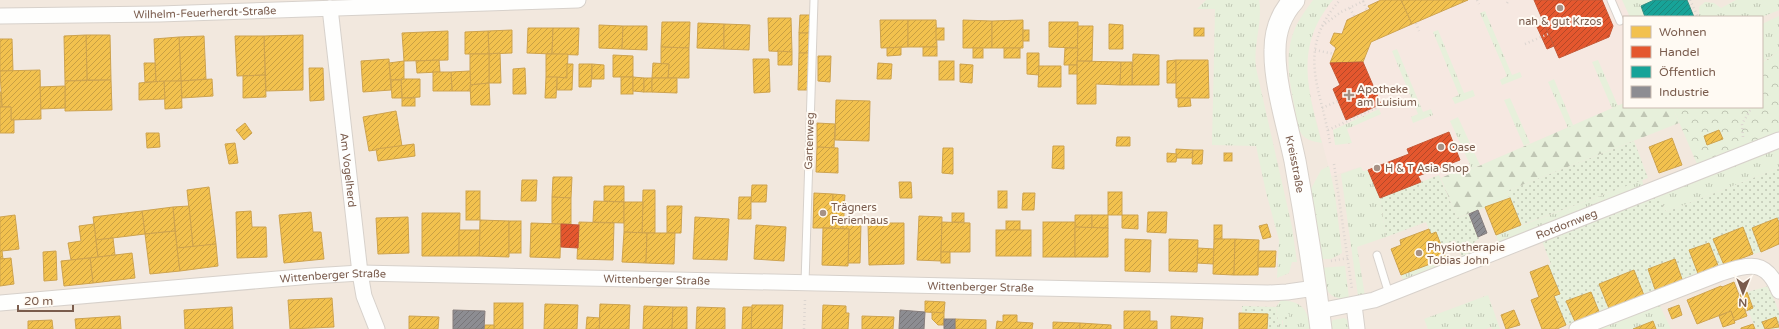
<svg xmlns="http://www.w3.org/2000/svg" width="1779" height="329" font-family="'Varela Round',sans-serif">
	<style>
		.residential { fill: #f2e8de; fill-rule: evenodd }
		.commercial { fill: #f6e8e1 }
		.grass { fill: url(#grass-tufts) }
		.forest { fill: url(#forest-firs) }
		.park { fill: url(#park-crowns) }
		.garden { fill: url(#garden-dots) }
		.homes { fill: url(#homes-hatch); stroke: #cea34e }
		.shops { fill: url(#shops-hatch); stroke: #c45837 }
		.public { fill: url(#public-hatch); stroke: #358e82 }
		.industry { fill: url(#industry-hatch); stroke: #877e7d }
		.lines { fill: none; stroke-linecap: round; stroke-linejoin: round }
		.service-casing { stroke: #d7d1cb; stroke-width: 9 }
		.minor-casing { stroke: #d7d1cb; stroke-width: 17 }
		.secondary-casing { stroke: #d9d2cb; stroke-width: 23 }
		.path { stroke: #dcd5d0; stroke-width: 2.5; stroke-dasharray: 1 3; stroke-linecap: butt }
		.service { stroke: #fefefd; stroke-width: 7 }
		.minor { stroke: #fefefd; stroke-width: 15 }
		.secondary { stroke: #fefefd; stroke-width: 21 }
		.poi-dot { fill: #a69286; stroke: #fffaf3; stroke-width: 1.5 }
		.labels { text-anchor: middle; stroke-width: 4; stroke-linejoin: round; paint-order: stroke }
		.street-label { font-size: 11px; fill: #7a5c4d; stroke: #fffaf3 }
		.poi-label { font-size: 11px; fill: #7a5c4d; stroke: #fffaf3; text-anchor: start }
	</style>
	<defs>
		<pattern id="grass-tufts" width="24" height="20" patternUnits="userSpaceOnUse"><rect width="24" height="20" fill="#e7f0db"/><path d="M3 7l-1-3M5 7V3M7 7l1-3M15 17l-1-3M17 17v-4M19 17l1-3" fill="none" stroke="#c0c6b4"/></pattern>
		<pattern id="forest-firs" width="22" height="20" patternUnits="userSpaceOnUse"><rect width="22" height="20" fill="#e7f0db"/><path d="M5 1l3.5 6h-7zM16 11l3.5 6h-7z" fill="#c0c6b4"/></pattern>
		<pattern id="park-crowns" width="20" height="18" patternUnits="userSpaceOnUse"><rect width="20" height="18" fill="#e7f0db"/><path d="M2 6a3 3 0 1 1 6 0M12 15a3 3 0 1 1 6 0" fill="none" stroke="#c0c6b4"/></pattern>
		<pattern id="garden-dots" width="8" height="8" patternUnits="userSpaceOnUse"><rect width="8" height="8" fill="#e7f0db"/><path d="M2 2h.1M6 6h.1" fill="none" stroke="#c0c6b4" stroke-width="1.8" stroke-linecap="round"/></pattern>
		<pattern id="homes-hatch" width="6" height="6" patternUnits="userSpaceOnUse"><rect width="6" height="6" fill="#f2c14e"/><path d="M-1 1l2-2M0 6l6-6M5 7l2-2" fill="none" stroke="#c9a043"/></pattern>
		<pattern id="shops-hatch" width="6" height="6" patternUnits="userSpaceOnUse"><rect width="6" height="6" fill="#e4572e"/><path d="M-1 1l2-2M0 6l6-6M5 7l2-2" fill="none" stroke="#b44828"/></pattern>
		<pattern id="public-hatch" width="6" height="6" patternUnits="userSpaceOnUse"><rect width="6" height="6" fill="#17a398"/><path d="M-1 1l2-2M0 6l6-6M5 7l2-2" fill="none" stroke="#1a887e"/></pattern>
		<pattern id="industry-hatch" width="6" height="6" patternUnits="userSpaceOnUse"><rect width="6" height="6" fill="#8d8d92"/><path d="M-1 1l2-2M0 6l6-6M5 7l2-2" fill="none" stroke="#787679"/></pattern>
	</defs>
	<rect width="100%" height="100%" fill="#f9f5f0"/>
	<path class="residential" d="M0 0H1779V329H0ZM1624 17H1762V107H1624Z"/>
	<polygon class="commercial" points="1333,0 1627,0 1635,17 1624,17 1624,103 1472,169 1470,166 1441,178 1439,175 1380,198 1368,170 1363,172 1360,167 1331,176 1311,100 1307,75 1307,52 1311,35 1318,19"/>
	<g class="grass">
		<path d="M1206 0H1259C1263 22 1253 45 1256 68L1292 227 1297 262H1292L1289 273 1277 278 1279 240 1266 192 1256 146 1212 145 1215 9H1197Z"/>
		<path d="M1313 0H1333C1294 46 1308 90 1322 143 1315 142 1305 140 1301 133 1297 126 1296 117 1295 109 1290 84 1284 56 1294 31 1298 20 1306 10 1313 0Z"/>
		<polygon points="1622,0 1654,0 1641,6 1645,17 1630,17"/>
		<polygon points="1736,0 1779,0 1779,10 1762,17 1699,17 1699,7 1705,2 1714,3 1721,8"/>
		<polygon points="1485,11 1512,75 1520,72 1522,77 1502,85 1500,80 1507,76 1480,13"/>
		<polygon points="1779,16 1779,51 1762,62 1762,24"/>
		<polygon points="1438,30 1464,93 1473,90 1475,96 1455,104 1452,98 1459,95 1433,32"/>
		<polygon points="1397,49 1423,112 1431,109 1433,115 1413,123 1411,117 1418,114 1392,51"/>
		<polygon points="1598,60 1618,106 1612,108 1592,62"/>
		<polygon points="1554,79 1573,125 1568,128 1548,82"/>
		<polygon points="1510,98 1530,143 1524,146 1504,100"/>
		<polygon points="1379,109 1381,114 1347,129 1352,143 1335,145 1333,130"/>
		<polygon points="1458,117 1480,165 1472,169 1450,121"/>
		<polygon points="1779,147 1779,168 1666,212 1659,196"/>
		<polygon points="1329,166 1335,194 1342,253 1331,259 1319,259 1311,189 1321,170"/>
		<polygon points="1361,167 1363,171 1368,170 1380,198 1386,237 1357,247 1365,296 1358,296 1341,174"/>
		<polygon points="1642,180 1644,187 1499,244 1496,235"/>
		<polygon points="1446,258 1449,264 1404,282 1401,275"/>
		<path d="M1345 266 1349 298C1326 302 1324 284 1320 268Z"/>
		<polygon points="1488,295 1500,329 1492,329 1491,327 1486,329 1466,329 1465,327 1460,329 1428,329 1424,319"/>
		<path d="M1281 300C1303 302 1307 309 1311 329H1289V314L1282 321 1283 329H1279L1276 307Z"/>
		<polygon points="1659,304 1671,329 1597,329"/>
		<polygon points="1344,318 1350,321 1352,329 1330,329 1330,324 1333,320"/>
	</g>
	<polygon class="forest" points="1624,103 1624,107 1673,107 1679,123 1507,191 1510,198 1457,218 1441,178 1470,165 1472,169"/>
	<polygon class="park" points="1779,51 1779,132 1697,164 1673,108 1762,107 1762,63"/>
	<g class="garden">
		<polygon points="1634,141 1648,178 1521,225 1507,191"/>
		<polygon points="1779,168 1779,222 1777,218 1752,229 1761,252 1753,254 1742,227 1713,239 1724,265 1719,268 1708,243 1689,251 1699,276 1683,282 1675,259 1648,269 1656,292 1645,298 1634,270 1599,284 1610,311 1600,314 1591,292 1566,301 1576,324 1566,325 1554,296 1560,294 1548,265 1551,264 1542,241 1659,196 1666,212"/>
		<polygon points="1439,175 1457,218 1469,214 1479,239 1474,242 1478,253 1463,259 1455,240 1441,246 1436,232 1431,234 1426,222 1386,237 1380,198"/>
		<polygon points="1769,286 1779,312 1779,329 1756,329 1748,310 1753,307 1747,292"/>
		<polygon points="1242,306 1276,307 1279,329 1267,329 1268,314 1242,313"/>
		<polygon points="1283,313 1289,314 1289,329 1283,329"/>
	</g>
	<g class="homes">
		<polygon points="1381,0 1401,0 1412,24 1371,42 1363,62 1330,63 1336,48 1330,43 1334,33 1342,34 1347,20 1370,9 1368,6"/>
		<polygon points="1401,0 1468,0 1412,24"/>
		<polygon points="800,15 811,15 810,33 799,33"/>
		<polygon points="768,18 791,18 792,52 769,51"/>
		<polygon points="880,20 908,20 908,47 881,48"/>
		<polygon points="908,20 936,20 937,47 908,47"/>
		<polygon points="963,20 992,21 992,48 963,48"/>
		<polygon points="1023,20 1023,48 992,48 992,21"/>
		<polygon points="662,22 690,22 689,48 661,47"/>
		<polygon points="1049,22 1078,22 1078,48 1049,47"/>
		<polygon points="698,23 724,24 724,49 697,48"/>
		<polygon points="724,24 750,25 749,50 724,49"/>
		<polygon points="1109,24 1123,25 1123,49 1109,49"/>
		<polygon points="599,25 623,26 622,49 599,48"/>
		<polygon points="623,26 647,26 647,50 622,49"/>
		<polygon points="1078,26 1093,26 1092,61 1077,61"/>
		<polygon points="528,28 553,28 552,54 527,53"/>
		<polygon points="553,28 579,28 578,55 552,54"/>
		<rect x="936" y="28" width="8" height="12"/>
		<rect x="1194" y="28" width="10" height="8"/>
		<polygon points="512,30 512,53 489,54 488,31"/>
		<rect x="1023" y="30" width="6" height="11"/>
		<polygon points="448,31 448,60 404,61 402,33"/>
		<polygon points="488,31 489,54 465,54 465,32"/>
		<rect x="799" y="33" width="11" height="20"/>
		<polygon points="86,35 110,35 111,80 87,80"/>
		<polygon points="86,35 87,80 65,81 64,36"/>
		<polygon points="303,35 303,90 266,91 264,36"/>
		<polygon points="204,36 206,79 181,81 179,37"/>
		<polygon points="235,36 264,36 265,75 237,76"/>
		<polygon points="179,37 181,81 156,82 154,39"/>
		<polygon points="0,39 12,39 13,71 0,71"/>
		<polygon points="661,47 689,48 689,78 668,78 669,64 661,64"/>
		<polygon points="901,47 901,55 887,56 887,48"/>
		<rect x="923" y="47" width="14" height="9"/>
		<rect x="973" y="48" width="10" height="10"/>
		<rect x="1004" y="48" width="16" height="10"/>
		<polygon points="1065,48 1078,48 1077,65 1064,65"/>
		<polygon points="778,51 792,52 792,65 778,65"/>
		<polygon points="500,53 501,83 489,83 489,54"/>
		<polygon points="799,53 810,53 809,90 798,90"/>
		<polygon points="1027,53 1039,53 1039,75 1027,74"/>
		<polygon points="470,54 489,54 489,83 470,85"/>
		<polygon points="546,54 568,54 567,78 546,77"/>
		<polygon points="1133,54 1159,55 1159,85 1132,85"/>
		<polygon points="613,55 633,56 633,77 613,77"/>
		<polygon points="818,56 831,56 830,82 818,81"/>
		<polygon points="389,59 391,90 363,92 361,61"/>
		<polygon points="753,59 769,59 770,92 754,93"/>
		<polygon points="439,60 440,72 417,73 416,61"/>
		<polygon points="1176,60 1176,83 1167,83 1167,61"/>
		<polygon points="1176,60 1208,60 1209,98 1176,98"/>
		<polygon points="404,61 404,79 391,80 389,63"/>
		<rect x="939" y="61" width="15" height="19"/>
		<polygon points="1077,61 1121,62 1120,85 1096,84 1096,104 1077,104"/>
		<polygon points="1121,62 1132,62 1132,85 1120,85"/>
		<polygon points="144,63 155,63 156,82 145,82"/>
		<polygon points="653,63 669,64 668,78 652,78"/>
		<polygon points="878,63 892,64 891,79 877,79"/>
		<polygon points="567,64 573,64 572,90 557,90 557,77 567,78"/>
		<polygon points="579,64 592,64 591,87 579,87"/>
		<polygon points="592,64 604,65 604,79 592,79"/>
		<polygon points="960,64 973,65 972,83 960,82"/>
		<rect x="1069" y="65" width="8" height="9"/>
		<polygon points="1039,66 1061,66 1061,87 1038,87"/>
		<polygon points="309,68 323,68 324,100 310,101"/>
		<polygon points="525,68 526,94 513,94 513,69"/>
		<polygon points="40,70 41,119 11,120 11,107 2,107 0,71"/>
		<polygon points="470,71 471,91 452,91 451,72"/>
		<polygon points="433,72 451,72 452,91 433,91"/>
		<polygon points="265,75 266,97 243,98 243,76"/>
		<polygon points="546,77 557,77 556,98 545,98"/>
		<rect x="621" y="77" width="12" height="17"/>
		<polygon points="633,77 644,78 644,92 633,91"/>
		<rect x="644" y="78" width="8" height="14"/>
		<polygon points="652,78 677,78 677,93 652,92"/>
		<polygon points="212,79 213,96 182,98 181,81"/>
		<polygon points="404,79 420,79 420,97 402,98 401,80"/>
		<polygon points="111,80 112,110 65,111 65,81"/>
		<polygon points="391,80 401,80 402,98 392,98"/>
		<polygon points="164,81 181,81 182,108 165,109"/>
		<polygon points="164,81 165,99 139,100 139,83"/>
		<polygon points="489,83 490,105 471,105 470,85"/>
		<polygon points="65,86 65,108 41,109 40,87"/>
		<polygon points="0,92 1,92 2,107 0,107"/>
		<rect x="402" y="98" width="13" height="8"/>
		<polygon points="1178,98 1190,98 1191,106 1178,107"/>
		<polygon points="836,100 870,101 869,141 835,140"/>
		<polygon points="0,107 11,107 11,120 14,120 14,133 0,133"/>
		<polygon points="396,111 402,146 369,151 363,117"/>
		<polygon points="245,123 252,133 244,140 236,130"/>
		<polygon points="817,123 835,124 834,148 817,147"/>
		<polygon points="1719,130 1723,139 1707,145 1704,136"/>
		<polygon points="146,133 159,133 160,147 147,148"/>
		<polygon points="1117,137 1130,137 1130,146 1116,146"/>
		<polygon points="1672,138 1682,165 1659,173 1649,147"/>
		<polygon points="235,143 238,163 229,164 225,144"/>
		<polygon points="414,144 415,156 378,161 376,149"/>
		<polygon points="1053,146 1064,146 1064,169 1052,168"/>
		<polygon points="817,147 838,148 838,173 816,172"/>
		<polygon points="943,148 953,148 953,174 942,173"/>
		<polygon points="1176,149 1193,150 1192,158 1176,158"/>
		<polygon points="1193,150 1203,150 1202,164 1192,164"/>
		<polygon points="1167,153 1177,154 1176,162 1167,162"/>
		<rect x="1224" y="153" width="8" height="8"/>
		<polygon points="553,177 572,177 571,198 552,197"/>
		<polygon points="522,180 537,180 536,201 521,201"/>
		<polygon points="899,182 911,182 912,198 900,198"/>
		<polygon points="752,185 767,185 766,202 751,202"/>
		<polygon points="604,186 624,186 624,202 604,201"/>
		<polygon points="209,187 216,244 193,247 187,190"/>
		<polygon points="643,190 655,190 655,233 642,233"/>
		<rect x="466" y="191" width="14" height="29"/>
		<rect x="998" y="191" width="9" height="17"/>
		<rect x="1108" y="192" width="14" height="23"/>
		<polygon points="814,193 833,194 832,228 813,228"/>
		<polygon points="1023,193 1035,193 1034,210 1022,210"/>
		<polygon points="833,194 845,195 844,208 833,208"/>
		<polygon points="552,197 571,198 571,224 552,224"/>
		<polygon points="739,197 751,197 751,219 738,219"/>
		<polygon points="1510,198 1521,225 1496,235 1485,207"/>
		<polygon points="594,201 624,202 624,223 593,222"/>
		<polygon points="624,202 643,202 642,233 624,232"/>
		<polygon points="189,206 193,247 177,248 173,207"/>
		<polygon points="667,206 682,206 681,233 667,233"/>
		<polygon points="173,207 175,231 145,234 142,211"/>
		<polygon points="833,208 844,208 844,219 832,219"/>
		<polygon points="142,211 145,234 96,240 93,217"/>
		<polygon points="251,211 252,227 266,227 267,257 237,258 236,212"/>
		<polygon points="311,212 313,232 321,232 324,259 284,263 279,215"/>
		<polygon points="1148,212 1167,212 1166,233 1147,232"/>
		<polygon points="422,213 460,213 459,256 422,256"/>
		<rect x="952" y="213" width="12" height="9"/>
		<polygon points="15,215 19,249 2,251 3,259 0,259 0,217"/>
		<polygon points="1075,215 1092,215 1092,228 1075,227"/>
		<rect x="1092" y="215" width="16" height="13"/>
		<polygon points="1122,215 1138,215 1138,229 1122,228"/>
		<polygon points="919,216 942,217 941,261 917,260"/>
		<polygon points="408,217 409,253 378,254 376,218"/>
		<polygon points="695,217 729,219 727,260 693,259"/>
		<polygon points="1777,218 1779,222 1779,244 1761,252 1752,228"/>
		<polygon points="832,219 844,219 843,229 832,228"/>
		<polygon points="480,220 509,221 509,257 479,256"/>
		<rect x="509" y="221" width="12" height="32"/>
		<rect x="1006" y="221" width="14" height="9"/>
		<polygon points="579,222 614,223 613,260 577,259"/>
		<polygon points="843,222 861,223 860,263 848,263 849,229 843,229"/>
		<polygon points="942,222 970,223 970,252 941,252"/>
		<rect x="1043" y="222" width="32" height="35"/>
		<polygon points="531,223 561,224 560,258 530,257"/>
		<polygon points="868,223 904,223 904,264 869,265"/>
		<polygon points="94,224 98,257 71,260 68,243 81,241 79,226"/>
		<polygon points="1267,224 1271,237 1263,239 1259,226"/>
		<polygon points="756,225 786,227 784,261 754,259"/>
		<rect x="1214" y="225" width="8" height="14"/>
		<polygon points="1075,227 1108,228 1108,257 1075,257"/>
		<polygon points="1743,227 1753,254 1724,265 1713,239"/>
		<polygon points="823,228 849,229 848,266 822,265"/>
		<polygon points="1429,229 1431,234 1436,232 1446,258 1401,275 1391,249 1401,245 1400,240"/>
		<polygon points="459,230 480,230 479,256 459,256"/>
		<rect x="996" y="230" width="35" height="26"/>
		<polygon points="175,231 180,271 150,274 145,234"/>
		<polygon points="624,232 647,233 646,263 622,262"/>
		<polygon points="647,233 675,233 674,264 646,263"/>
		<polygon points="113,238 115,255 98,257 96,240"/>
		<polygon points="1125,239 1151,240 1150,272 1125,271"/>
		<polygon points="1169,239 1198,240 1197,272 1169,271"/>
		<polygon points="1214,239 1235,239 1234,275 1213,274"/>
		<polygon points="1235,239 1259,240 1258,275 1234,275"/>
		<polygon points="1709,243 1719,268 1699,276 1689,250"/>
		<polygon points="216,244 218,266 180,271 177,248"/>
		<polygon points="1198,248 1214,249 1213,264 1197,263"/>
		<polygon points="56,251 57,280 44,281 43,252"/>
		<polygon points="1258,251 1276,251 1275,267 1258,267"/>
		<rect x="941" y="252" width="9" height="11"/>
		<polygon points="132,253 135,278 93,283 90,258"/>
		<polygon points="11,258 14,284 0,286 0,259"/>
		<polygon points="90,258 93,283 64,286 61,261"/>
		<polygon points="1675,259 1683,282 1656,292 1648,269"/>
		<polygon points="1548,265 1560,294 1554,296 1566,325 1557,329 1542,329 1531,300 1539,297 1530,272"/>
		<polygon points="1634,270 1645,298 1610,311 1599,284"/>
		<polygon points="1734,282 1747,316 1734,321 1731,311 1697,324 1687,300 1721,286 1722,287"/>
		<polygon points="1591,292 1600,314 1576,324 1566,301"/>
		<polygon points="1747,292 1753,308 1746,311 1740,295"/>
		<polygon points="332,298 334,327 290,329 288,300"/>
		<polygon points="925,301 945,302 944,313 925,312"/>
		<rect x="494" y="303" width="29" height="26"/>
		<polygon points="545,304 578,305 577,329 544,329"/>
		<polygon points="600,304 630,305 629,329 599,329"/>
		<polygon points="752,305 783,305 782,329 751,329"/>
		<polygon points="823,305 846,306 846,313 849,313 848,329 822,329"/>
		<polygon points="1679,305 1682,315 1672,319 1668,309"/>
		<polygon points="644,306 673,307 672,329 643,329"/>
		<polygon points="232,307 233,329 185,329 184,310"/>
		<polygon points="673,307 687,307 687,329 672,329"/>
		<polygon points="697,307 725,308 725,329 696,329"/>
		<polygon points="743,307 752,307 751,329 742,329"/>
		<polygon points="1514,310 1520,325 1506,329 1501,315"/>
		<polygon points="1124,311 1150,311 1150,321 1157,321 1157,329 1124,329"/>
		<polygon points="1731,311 1735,323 1723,327 1719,316"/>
		<polygon points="932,312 944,313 944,325 938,325 932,319"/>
		<polygon points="1239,313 1268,314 1267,329 1239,329"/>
		<polygon points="1003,315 1017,315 1017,322 1033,323 1032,329 996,329 997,321 1003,322"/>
		<polygon points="120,316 121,329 76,329 75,319"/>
		<polygon points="409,316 439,317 438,329 409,329"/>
		<polygon points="862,316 894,317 893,329 862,329"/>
		<polygon points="1171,316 1203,318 1202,329 1171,329"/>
		<polygon points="587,317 600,318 599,329 586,329"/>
		<polygon points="1776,317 1779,327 1765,329 1762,322"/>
		<polygon points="955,319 986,320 986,329 955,329"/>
		<polygon points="52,320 53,329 28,329 28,321"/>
		<polygon points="1653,321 1656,329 1633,329"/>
		<polygon points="1053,322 1080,323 1080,329 1053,329"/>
		<polygon points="1080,323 1111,325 1111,329 1080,329"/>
		<polygon points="1753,324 1755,329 1741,329 1741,328"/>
		<polygon points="485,325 494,325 494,329 484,329"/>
	</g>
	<g class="shops">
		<polygon points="1534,0 1602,0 1613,26 1609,37 1559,58"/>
		<polygon points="1544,24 1554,46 1547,49 1537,27"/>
		<polygon points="1363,62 1381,104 1346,120 1333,89 1340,85 1330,63"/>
		<polygon points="1449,132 1460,160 1418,176 1421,182 1380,198 1368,170 1409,154 1407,149"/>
		<polygon points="561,224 579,225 578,248 561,247"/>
	</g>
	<polygon class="public" points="1654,0 1687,0 1694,17 1645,17 1641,6"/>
	<g class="industry">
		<polygon points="1478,210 1487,233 1478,237 1469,214"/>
		<polygon points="453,310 485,311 484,329 453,329"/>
		<polygon points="900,310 925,312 924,329 899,329"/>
		<rect x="944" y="319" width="11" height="10"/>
	</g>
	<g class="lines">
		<g class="service-casing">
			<g id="service">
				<polyline points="1611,0 1620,21"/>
				<polyline points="1377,255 1389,294"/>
				<polyline points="805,283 814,0"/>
			</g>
		</g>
		<g class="minor-casing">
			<g id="minor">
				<path id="s1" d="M330 8 360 273 364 296 377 329"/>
				<path id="s2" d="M0 16 159 14 578 0"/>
				<path id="s3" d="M0 303 312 276 360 273 1268 293 1287 292 1315 288"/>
				<polyline points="1354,305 1357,329"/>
				<path id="s4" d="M1319 311 1374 300 1779 140"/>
				<path d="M1577 329 1721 273C1750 264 1766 259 1779 291"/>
			</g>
		</g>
		<g class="secondary-casing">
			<g id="secondary">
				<path id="s5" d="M1294 0C1281 14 1275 31 1275 50 1274 83 1288 127 1295 161 1305 216 1314 273 1321 329"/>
			</g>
		</g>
		<g class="path">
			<polyline points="1477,0 1479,4"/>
			<polyline points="1690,0 1698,17"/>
			<polyline points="1363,1 1367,11"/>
			<polyline points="1507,3 1509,0"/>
			<polyline points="1350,8 1354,16"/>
			<polyline points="1416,23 1419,31"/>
			<polyline points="1322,26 1341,12 1366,0"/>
			<polyline points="1525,44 1548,34"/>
			<polyline points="1315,50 1334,54"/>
			<polyline points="1322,108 1338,101"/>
			<polyline points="1328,130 1391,101"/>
			<polyline points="1743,137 1742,124 1752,107"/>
			<path d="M1330 143C1321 87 1295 51 1340 0"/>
			<polyline points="1334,164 1352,289"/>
			<polyline points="1331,261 1348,258"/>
			<polyline points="804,329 805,300"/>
		</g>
		<use href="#service" class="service"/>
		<use href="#minor" class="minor"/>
		<use href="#secondary" class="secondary"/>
	</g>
	<g class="poi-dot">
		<circle cx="1560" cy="8" r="4"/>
		<path d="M1347 89h4v4h4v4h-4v4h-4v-4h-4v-4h4z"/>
		<circle cx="1441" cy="147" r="4"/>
		<circle cx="1377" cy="168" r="4"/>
		<circle cx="823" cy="213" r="4"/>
		<circle cx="1419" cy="253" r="4"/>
	</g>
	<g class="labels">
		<g class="street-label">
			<text dy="4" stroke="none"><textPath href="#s2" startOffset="205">Wilhelm-Feuerherdt-Straße</textPath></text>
			<text transform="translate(809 141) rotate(-88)" y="4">Gartenweg</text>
			<text dy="4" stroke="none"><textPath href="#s5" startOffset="171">Kreisstraße</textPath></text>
			<text dy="4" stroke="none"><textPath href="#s1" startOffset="163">Am Vogelherd</textPath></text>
			<text dy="4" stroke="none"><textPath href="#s4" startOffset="263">Rotdornweg</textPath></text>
			<text dy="4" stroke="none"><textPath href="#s3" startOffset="334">Wittenberger Straße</textPath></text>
			<text dy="4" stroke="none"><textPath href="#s3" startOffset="658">Wittenberger Straße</textPath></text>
			<text dy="4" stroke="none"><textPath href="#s3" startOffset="982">Wittenberger Straße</textPath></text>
		</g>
		<g class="poi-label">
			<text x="1560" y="25" text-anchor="middle">nah &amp; gut Krzos</text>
			<text x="1357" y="93">Apotheke<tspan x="1357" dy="13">am Luisium</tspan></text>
			<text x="1449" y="151">Oase</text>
			<text x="1385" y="172">H &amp; T Asia Shop</text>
			<text x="831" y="211">Trägners<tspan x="831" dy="13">Ferienhaus</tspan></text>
			<text x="1427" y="251">Physiotherapie<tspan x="1427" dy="13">Tobias John</tspan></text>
		</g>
	</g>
	<rect x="1623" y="16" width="140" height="92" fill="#fffaf3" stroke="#cabbb1"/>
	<rect x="1631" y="26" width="20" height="12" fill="#f2c14e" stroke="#cabbb1"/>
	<text x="1659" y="36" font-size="12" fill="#7a5c4d">Wohnen</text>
	<rect x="1631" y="46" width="20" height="12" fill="#e4572e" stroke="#cabbb1"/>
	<text x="1659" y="56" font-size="12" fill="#7a5c4d">Handel</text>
	<rect x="1631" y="66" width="20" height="12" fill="#17a398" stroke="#cabbb1"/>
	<text x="1659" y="76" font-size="12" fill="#7a5c4d">Öffentlich</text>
	<rect x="1631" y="86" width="20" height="12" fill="#8d8d92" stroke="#cabbb1"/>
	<text x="1659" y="96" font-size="12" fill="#7a5c4d">Industrie</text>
	<g transform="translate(1743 293) rotate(181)" stroke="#fffaf3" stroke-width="3" paint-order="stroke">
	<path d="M0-3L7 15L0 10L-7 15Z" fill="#7a5c4d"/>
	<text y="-6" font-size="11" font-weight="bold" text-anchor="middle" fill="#7a5c4d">N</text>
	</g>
	<path d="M18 305v6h55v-6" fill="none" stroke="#7a5c4d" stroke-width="2"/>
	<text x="24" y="305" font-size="12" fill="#7a5c4d" stroke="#fffaf3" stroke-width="3" paint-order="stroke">20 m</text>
</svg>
